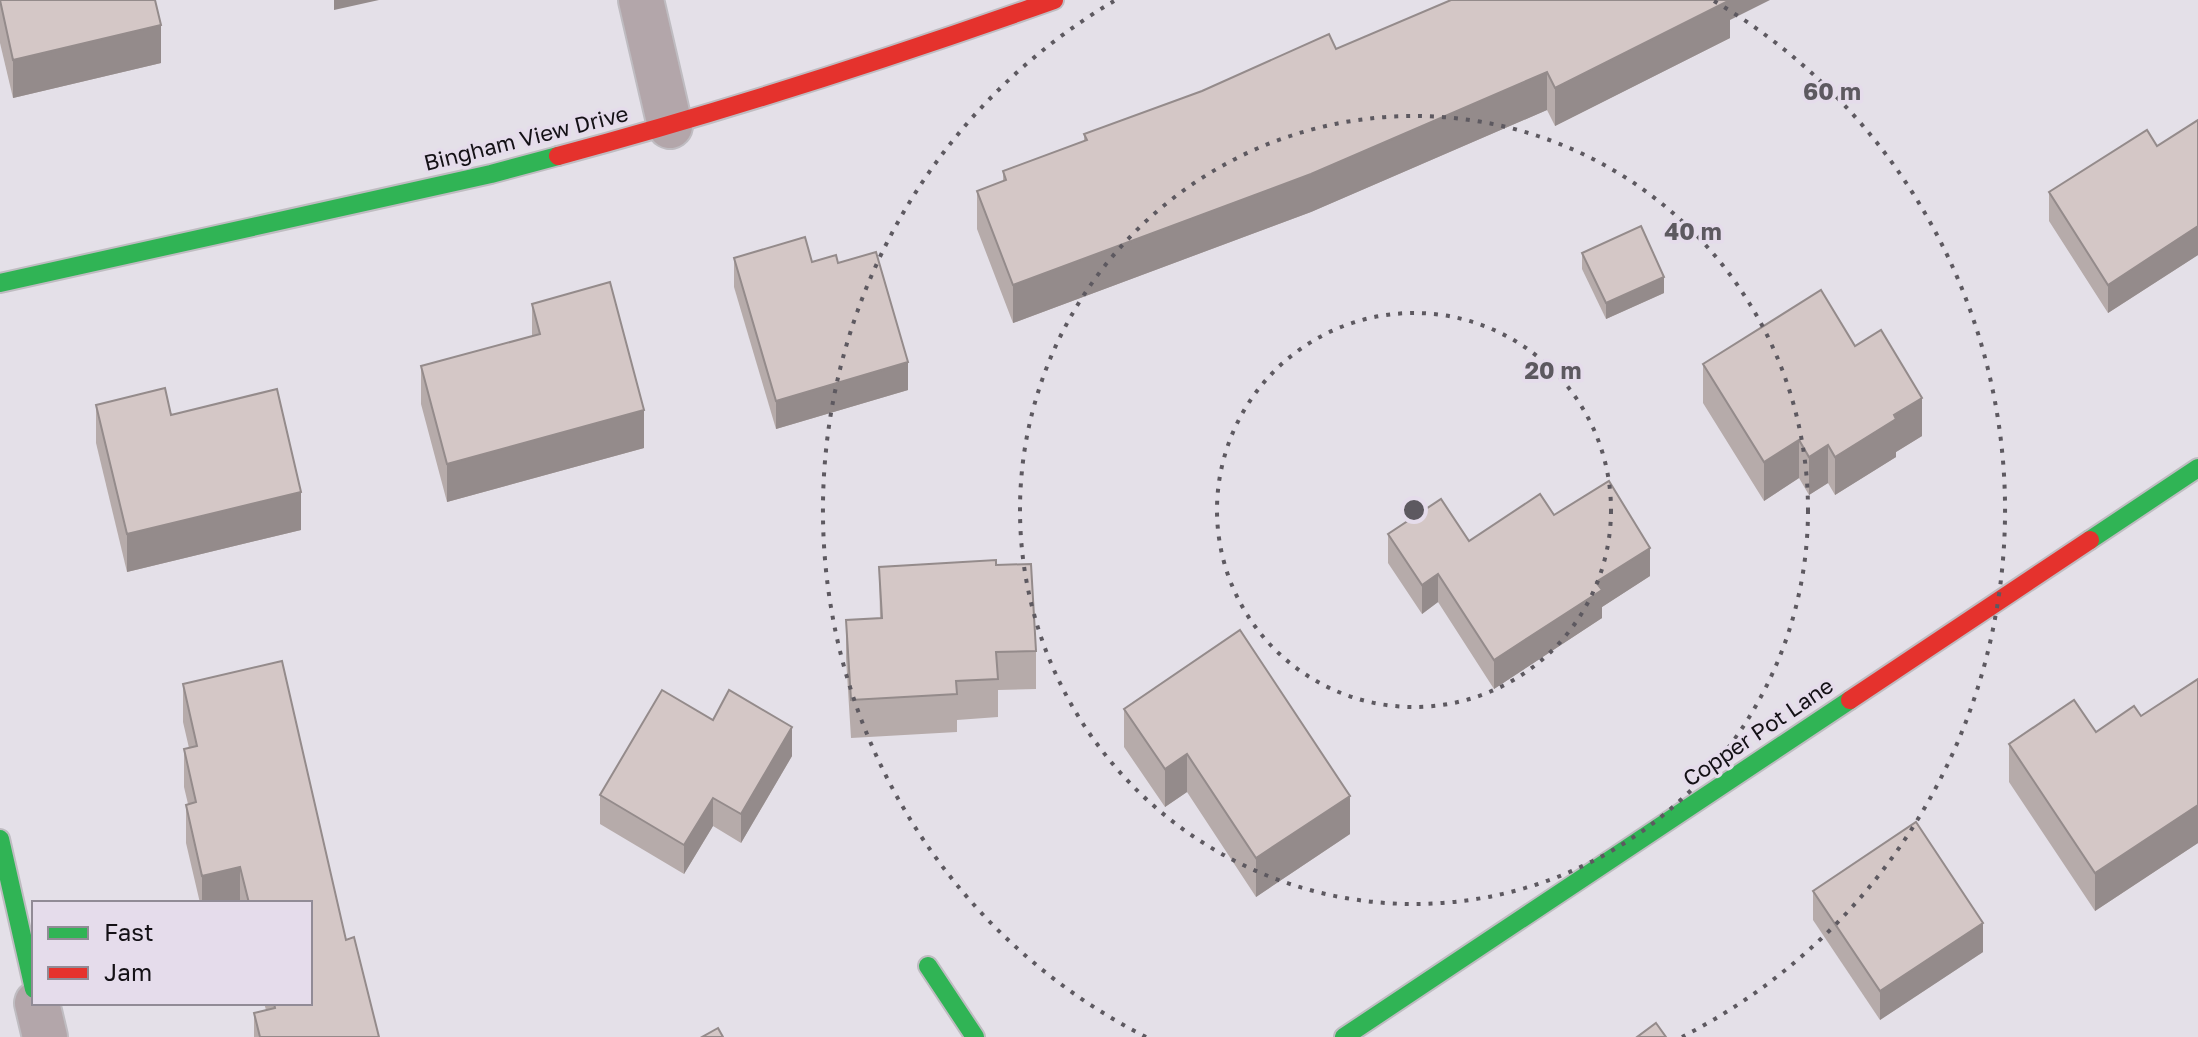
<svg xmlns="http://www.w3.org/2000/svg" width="2198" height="1037" font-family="'Golos Text',sans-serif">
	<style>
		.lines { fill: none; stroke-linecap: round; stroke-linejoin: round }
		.street-casing { stroke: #bfbcc1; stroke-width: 48 }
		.fast-casing { stroke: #bfbcc1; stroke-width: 22 }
		.jam-casing { stroke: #bfbcc1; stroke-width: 22 }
		.street { stroke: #b3a6aa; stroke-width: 44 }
		.fast { stroke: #30b455; stroke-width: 18 }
		.jam { stroke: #e5322d; stroke-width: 18 }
		.wall { fill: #b6abaa }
		.shaded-wall { fill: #948b8b }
		.building { fill: #d4c7c6; stroke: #948b8b; stroke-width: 2 }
		.ring { fill: none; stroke: #5d5960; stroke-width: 4; stroke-dasharray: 4 8 }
		.labels { text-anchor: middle; stroke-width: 7; stroke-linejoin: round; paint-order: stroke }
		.street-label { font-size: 22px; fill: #141116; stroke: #e5dceb }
		.centre { fill: #5d5960; stroke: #e5dceb; stroke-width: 4 }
		.ring-label { font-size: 24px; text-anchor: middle; font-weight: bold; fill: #5d5960; stroke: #e5dceb; stroke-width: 7; stroke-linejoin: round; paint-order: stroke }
	</style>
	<rect width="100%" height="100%" fill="#e4e0e8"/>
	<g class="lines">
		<g class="street-casing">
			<g id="street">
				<polyline points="641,0 670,126"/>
				<polyline points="37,1003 45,1037"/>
			</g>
		</g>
		<g class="fast-casing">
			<g id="fast">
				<polyline points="0,283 491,174 558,156"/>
				<polyline points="2090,540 2198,468"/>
				<polyline points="0,839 34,989"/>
				<polyline points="928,966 975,1037"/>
				<polyline points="1344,1037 1850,700"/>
			</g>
		</g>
		<g class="jam-casing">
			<g id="jam">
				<path d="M558 156C726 111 890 58 1054 0"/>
				<polyline points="1850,700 2090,540"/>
			</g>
		</g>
		<use href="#street" class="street"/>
		<use href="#fast" class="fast"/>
		<use href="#jam" class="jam"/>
	</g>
	<g class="wall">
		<polygon points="0,0 161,63 13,98 0,43"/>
		<polygon points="1730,20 1730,38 1555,126 1547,110 1311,212 1013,323 977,229 977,191 1003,181 1003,171 1084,141 1084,134 1336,49"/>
		<polygon points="2198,120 2198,255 2108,313 2049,221 2049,192 2157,146"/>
		<polygon points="1582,253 1664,293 1606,319 1582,269"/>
		<polygon points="734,258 838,263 908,390 776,429 734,287"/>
		<polygon points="532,304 644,448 447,502 421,404 421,366 532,336"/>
		<polygon points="1855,346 1922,436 1896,452 1896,457 1835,495 1828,483 1809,495 1799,478 1764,501 1703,403 1703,364"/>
		<polygon points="96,405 171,415 301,530 127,572 96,443"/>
		<polygon points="1554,515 1650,576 1602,607 1602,618 1494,689 1438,602 1422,614 1388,563 1388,534 1469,541"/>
		<polygon points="996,565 1036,651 1036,689 998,690 998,717 957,720 957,732 851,738 846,658 846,620 880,618 879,567"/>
		<polygon points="2198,679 2198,843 2095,911 2009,782 2009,744 2096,732 2141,716"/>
		<polygon points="183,684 346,940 379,1037 254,1037 254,1013 266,1010 264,1003 310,1003 310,903 200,903 186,843 186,805 188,804 184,787 184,749 189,748 183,722"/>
		<polygon points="1124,709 1350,834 1256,897 1187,792 1165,807 1124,747"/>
		<polygon points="713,720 792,756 741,843 713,826 684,874 600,824 600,795"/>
		<polygon points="1813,891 1983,952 1880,1020 1813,920"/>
	</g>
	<g class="shaded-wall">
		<polygon points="334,0 379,0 334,10"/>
		<polygon points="1722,0 1770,0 1730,20 1730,38 1555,126 1555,88"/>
		<polygon points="161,25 161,63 13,98 13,60"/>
		<polygon points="1547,72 1547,110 1311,212 1013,323 1013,285"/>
		<polygon points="2198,226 2198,255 2108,313 2108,285"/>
		<polygon points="1664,277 1664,293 1606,319 1606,303"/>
		<polygon points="908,362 908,390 776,429 776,401"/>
		<polygon points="1922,398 1922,436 1896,452 1896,457 1835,495 1835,457 1894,415"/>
		<polygon points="644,410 644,448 447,502 447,464"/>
		<polygon points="1799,440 1799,478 1764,501 1764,462"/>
		<polygon points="1828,445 1828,483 1809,495 1809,457"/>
		<polygon points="301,492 301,530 127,572 127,534"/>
		<polygon points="1650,548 1650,576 1602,607 1602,618 1494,689 1494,660 1596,582"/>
		<polygon points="1438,574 1438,602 1422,614 1422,585"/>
		<polygon points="792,727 792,756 741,843 741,814"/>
		<polygon points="1187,754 1187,792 1165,807 1165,769"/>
		<polygon points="1350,796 1350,834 1256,897 1256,858"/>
		<polygon points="713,798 713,826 684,874 684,845"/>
		<polygon points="2198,805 2198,843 2095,911 2095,873"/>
		<polygon points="240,867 240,903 202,903 202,876"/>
		<polygon points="1983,923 1983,952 1880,1020 1880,991"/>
	</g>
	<g class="building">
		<polygon points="0,0 155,0 161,25 13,60"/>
		<polygon points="1451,0 1730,0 1555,88 1547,72 1311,174 1013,285 977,191 1006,180 1003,171 1087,140 1084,134 1202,91 1329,34 1336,49"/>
		<polygon points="2198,120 2198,226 2108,285 2049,192 2147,130 2157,146"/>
		<polygon points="1641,226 1664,277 1606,303 1582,253"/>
		<polygon points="805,237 812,262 836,255 838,263 876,252 908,362 776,401 734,258"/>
		<polygon points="610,282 644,410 447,464 421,366 540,334 532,304"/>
		<polygon points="1821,290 1855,346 1881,330 1922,398 1894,415 1896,419 1835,457 1828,445 1809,457 1799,440 1764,462 1703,364"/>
		<polygon points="165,388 171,415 277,389 301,492 127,534 96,405"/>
		<polygon points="1609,481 1650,548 1596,582 1602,590 1494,660 1438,574 1422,585 1388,534 1441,499 1469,541 1540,494 1554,515"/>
		<polygon points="996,560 996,565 1031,564 1036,651 996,652 998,679 956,681 957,694 851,700 846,620 882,618 879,567"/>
		<polygon points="1240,630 1350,796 1256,858 1187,754 1165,769 1124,709"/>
		<polygon points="282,661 346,940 354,937 379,1037 260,1037 254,1013 275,1008 274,1003 310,1003 310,903 249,903 240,867 202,876 186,805 196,802 184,749 197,746 183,684"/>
		<polygon points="2198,679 2198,805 2095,873 2009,744 2074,700 2096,732 2134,706 2141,716"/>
		<polygon points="662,690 713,720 729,690 792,727 741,814 713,798 684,845 600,795"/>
		<polygon points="1916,822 1983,923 1880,991 1813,891"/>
		<polygon points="1656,1023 1666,1037 1637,1037"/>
		<polygon points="718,1028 723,1037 702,1037"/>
	</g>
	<g class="ring">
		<circle cx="1414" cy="510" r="197"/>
		<circle cx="1414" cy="510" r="394"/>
		<path d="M1146 1037A591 591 0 0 1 1114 1M1714 1A591 591 0 0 1 1682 1037"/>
	</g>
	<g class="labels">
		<g class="street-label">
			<text transform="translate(526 138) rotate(-14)" y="8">Bingham View Drive</text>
			<text transform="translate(1758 732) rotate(-34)" y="8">Copper Pot Lane</text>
		</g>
	</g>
	<circle cx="1414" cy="510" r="12" class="centre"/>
	<g class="ring-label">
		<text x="1832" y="100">60 m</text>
		<text x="1693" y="240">40 m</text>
		<text x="1553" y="379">20 m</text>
	</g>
	<rect x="32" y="901" width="280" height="104" fill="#e5dceb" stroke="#918b96" stroke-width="2"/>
	<rect x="48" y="927" width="40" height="12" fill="#30b455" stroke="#918b96" stroke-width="2"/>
	<text x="104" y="941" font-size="24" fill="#141116">Fast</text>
	<rect x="48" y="967" width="40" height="12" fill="#e5322d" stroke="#918b96" stroke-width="2"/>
	<text x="104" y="981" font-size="24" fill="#141116">Jam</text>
</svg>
